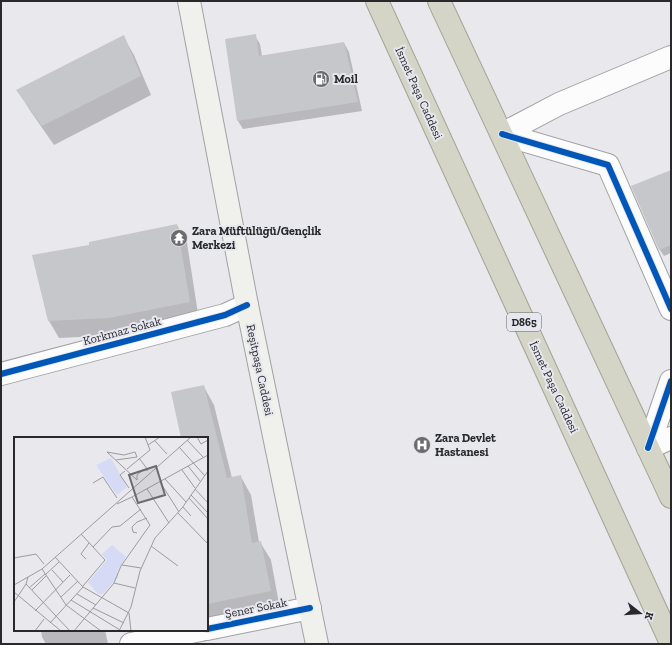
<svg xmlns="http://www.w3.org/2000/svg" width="672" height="645" font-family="'Zilla Slab',serif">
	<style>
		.shadow { fill: #0003 }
		.building { fill: #c6c7ca }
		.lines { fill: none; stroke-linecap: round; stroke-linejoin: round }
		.street-casing { stroke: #a1a2a5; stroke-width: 24 }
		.secondary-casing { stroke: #a1a2a5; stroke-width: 24 }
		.highway-casing { stroke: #a2a395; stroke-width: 24 }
		.street { stroke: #fcfcfc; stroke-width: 22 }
		.secondary { stroke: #f0f0ec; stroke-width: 22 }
		.highway { stroke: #d4d5c6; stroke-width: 22 }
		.cycleway-casing { stroke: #e6e7ef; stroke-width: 8 }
		.cycleway { stroke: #0057b8; stroke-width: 6 }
		.labels { text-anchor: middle; stroke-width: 4; stroke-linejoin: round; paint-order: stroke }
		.shield { fill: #e6e7ef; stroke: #626266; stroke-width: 1 }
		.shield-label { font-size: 11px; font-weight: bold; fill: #29292c }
		.poi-label { font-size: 12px; font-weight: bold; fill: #29292c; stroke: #e6e7ef; text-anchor: start }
		.street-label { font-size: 12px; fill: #29292c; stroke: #e6e7ef }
		.inset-road { fill: none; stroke: #9c9ca0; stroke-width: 1 }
		.view { fill: #6c6c70; fill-opacity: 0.15; stroke: #6c6c70; stroke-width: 2 }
		.inset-edge { fill: none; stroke: #29292c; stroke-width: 2 }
	</style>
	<rect width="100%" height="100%" fill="#e8e8ed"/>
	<g class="shadow">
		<polygon points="123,36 134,55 151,95 54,145 29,109 18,90"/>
		<polygon points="255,36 260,44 262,56 344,43 349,52 362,111 243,129 238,121"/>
		<polygon points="671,171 671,253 664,256 660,250 632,187"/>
		<polygon points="177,225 187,243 199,320 120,335 59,338 49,321 33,256 91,246"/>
		<polygon points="204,387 214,405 232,478 241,477 251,495 259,542 260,542 271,560 280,609 207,624 207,438 182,438"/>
		<polygon points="41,630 105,630 108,644 46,644 42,637"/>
	</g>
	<g class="building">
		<polygon points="256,34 259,56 344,42 358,102 237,121 225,39"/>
		<polygon points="124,35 141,76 42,126 16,90"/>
		<polygon points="671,170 671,245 659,250 631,186"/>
		<polygon points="177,224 190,302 109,318 48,321 32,255 89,245 89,242"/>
		<polygon points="204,385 227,478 241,475 252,543 261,541 271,591 207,604 207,438 181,438 171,392"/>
	</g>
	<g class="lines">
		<g class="street-casing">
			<g id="street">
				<polyline points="502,134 608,165 671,309"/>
				<polyline points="502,134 559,104 671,57"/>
				<polyline points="1,374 225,315 247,305"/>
				<polyline points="648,448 671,381"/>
				<polyline points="648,448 671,438"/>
				<polyline points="207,629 310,608"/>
				<polyline points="131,644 201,630"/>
			</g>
		</g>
		<g class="secondary-casing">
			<polyline id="secondary" points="189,1 247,305 317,644"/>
		</g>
		<g class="highway-casing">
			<g id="highway">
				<polyline points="377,1 671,643"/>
				<polyline points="439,1 671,497"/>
			</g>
		</g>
		<use href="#street" class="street"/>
		<use href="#secondary" class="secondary"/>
		<use href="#highway" class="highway"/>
		<g class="cycleway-casing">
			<g id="cycleway">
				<polyline points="502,134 608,165 671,309"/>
				<polyline points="1,374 225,315 247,305"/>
				<polyline points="648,448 671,381"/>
				<polyline points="207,629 310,608"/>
			</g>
		</g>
		<use href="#cycleway" class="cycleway"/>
	</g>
	<defs>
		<g id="fuel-disc" transform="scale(0.9)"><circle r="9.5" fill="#6c6c70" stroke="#e6e7ef"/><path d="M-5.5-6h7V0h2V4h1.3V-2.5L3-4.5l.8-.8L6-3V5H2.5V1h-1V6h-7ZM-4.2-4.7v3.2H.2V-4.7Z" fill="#fff"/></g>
		<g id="temple-disc" transform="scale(0.9)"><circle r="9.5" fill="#6c6c70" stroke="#e6e7ef"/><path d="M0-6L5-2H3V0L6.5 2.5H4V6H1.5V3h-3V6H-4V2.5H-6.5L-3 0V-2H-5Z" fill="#fff"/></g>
		<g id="hospital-disc" transform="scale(0.9)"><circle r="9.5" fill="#6c6c70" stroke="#e6e7ef"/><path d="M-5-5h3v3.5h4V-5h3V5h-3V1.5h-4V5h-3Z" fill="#fff"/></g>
	</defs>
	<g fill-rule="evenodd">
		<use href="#fuel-disc" x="321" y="79"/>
		<use href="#temple-disc" x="179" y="238"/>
		<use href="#hospital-disc" x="422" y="445"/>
	</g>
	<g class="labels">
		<rect class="shield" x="507" y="313" width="34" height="18" rx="3"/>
		<g class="shield-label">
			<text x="524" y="326">D865</text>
		</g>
		<g class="poi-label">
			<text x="334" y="83">Moil</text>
			<text x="192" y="235">Zara Müftülüğü/Gençlik<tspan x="192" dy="14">Merkezi</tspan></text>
			<text x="435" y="442">Zara Devlet<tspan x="435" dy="14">Hastanesi</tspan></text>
		</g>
		<g class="street-label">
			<text transform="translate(419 93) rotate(66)" y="4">İsmet Paşa Caddesi</text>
			<text transform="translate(122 331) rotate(-15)" y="4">Korkmaz Sokak</text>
			<text transform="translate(260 370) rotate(78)" y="4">Reşitpaşa Caddesi</text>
			<text transform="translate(554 387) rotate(65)" y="4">İsmet Paşa Caddesi</text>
			<text transform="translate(256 608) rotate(-11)" y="4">Şener Sokak</text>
		</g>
	</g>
	<g transform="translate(14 437)">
		<rect width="194" height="194" fill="#e8e8ed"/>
		<path d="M97 21 113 50 103 58 82 28ZM98 108 112 120 103 134 104 140 89 157H84L74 145 93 123 88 117Z" fill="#d6daf5"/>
		<path class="inset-road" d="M183 0 187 7 194 3M173 3 190 21M141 4 153 17M134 8 146 0M165 10 191 39M125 21 134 33M102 23 123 20 121 15 110 18 93 15 123 43M174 29 186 44M113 32 136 13 131 0M168 33 181 51M111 34 106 38 115 51M151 42 172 65M123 43V38L129 33H134M146 45 165 75M79 46 89 40 103 61M133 52 155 86M181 52 194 66M177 58 194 76M118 60 194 18M175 61 194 82M103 67 118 60M169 70 177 79M164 76 194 107M123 96 119 95 118 90 123 85 133 81M67 97 91 123 69 149M137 109 164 129M79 110 98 90 106 89 127 72M41 120 69 150 115 176 117 194M0 121 22 117 30 127M72 122 67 117 75 106M108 128 127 131M28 132 52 168 87 194M38 133 49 145M31 138 45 125M100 146 121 151M12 147 56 194M0 148 28 132 177 0M15 151 31 137M18 153 32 139M0 155 47 194M63 157 82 168M47 160 64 144M57 163 106 193M0 165 12 147 14 140M79 171 110 186M21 174 56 138M36 186 69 150M21 194 30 182M60 194 100 146 107 129 136 88 118 60M105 194 117 170 126 134 141 101 168 71 194 34"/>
		<path class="view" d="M142 29 151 58 124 66 115 38Z"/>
		<rect width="194" height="194" class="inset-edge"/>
	</g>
	<rect width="672" height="645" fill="none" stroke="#29292c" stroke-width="4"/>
	<g transform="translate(640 613) rotate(107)" stroke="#e6e7ef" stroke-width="3" paint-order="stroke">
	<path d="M0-3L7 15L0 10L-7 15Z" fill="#29292c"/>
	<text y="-6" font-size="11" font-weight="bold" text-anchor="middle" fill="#29292c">K</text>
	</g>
</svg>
